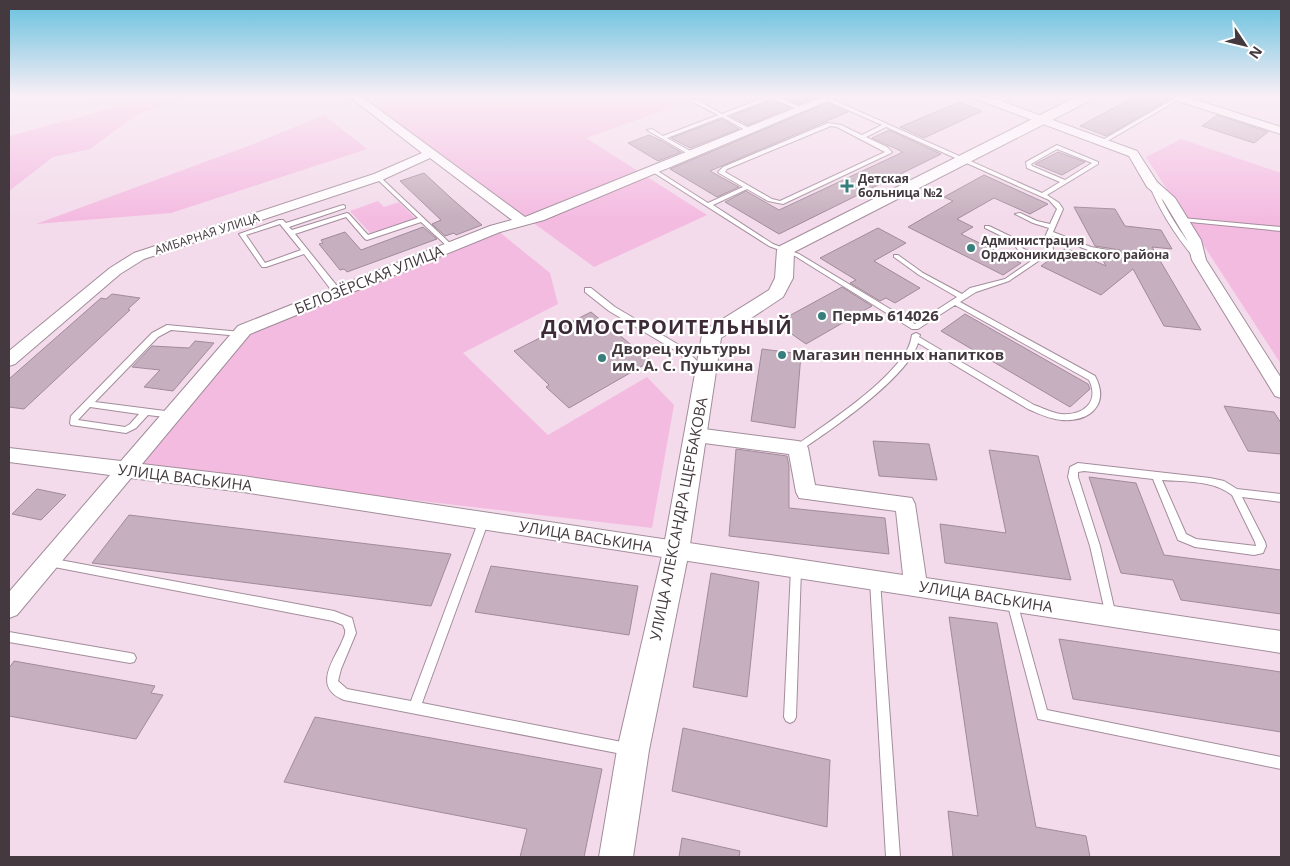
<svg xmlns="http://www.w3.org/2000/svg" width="1290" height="866" font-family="'Open Sans',sans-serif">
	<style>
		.built { fill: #e9ccdf }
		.green { fill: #f4bbe1 }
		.building { fill: #c6afbe; stroke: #a18b9a }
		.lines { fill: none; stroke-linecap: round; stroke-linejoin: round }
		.service-casing { stroke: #a38d9b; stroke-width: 2 }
		.minor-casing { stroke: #a38d9b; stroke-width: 2 }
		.tertiary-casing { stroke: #a38d9b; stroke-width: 2 }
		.service { fill: #fff; fill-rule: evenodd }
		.minor { fill: #fff; fill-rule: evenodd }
		.tertiary { fill: #fff; fill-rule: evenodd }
		.poi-dot { fill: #377f7e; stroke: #fff; stroke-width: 2 }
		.labels { text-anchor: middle; stroke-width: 4.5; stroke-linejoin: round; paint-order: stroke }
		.far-poi-label { font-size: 12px; font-weight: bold; fill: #43393f; stroke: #fff; text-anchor: start }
		.far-street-label { font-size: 12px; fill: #43393f; stroke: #fff }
		.street-label { font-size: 15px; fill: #43393f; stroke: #fff }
		.poi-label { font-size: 15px; font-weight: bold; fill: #43393f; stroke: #fff; text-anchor: start }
		.district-label { font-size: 20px; font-weight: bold; letter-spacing: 1px; fill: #3c2a37; stroke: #fff }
	</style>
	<rect width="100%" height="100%" fill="#f3dbeb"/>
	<polygon class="built" points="84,97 129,97 94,107"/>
	<g class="green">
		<polygon points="143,97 183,97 168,104 138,114 90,149 53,157 9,191 9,136 87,115"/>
		<polygon points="360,97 702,97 586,138 707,215 594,267"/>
		<polygon points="324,115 367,149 171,213 36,224 251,145"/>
		<polygon points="1181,139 1281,173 1281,364 1146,157"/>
		<polygon points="378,201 384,207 399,202 415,218 371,234 350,211"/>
		<polygon points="497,230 550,273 558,304 463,353 548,435 647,377 674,405 652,528 131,467 241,336"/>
	</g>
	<g class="building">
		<polygon points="782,97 814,97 816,98 799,104"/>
		<polygon points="1134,97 1169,97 1170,99 1106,136 1080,126"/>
		<polygon points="772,100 790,108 748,125 731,116"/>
		<polygon points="959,102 982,111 924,138 900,127"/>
		<polygon points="827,103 848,112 710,171 739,187 717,197 670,169"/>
		<polygon points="1217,115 1268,132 1254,143 1202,126"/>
		<polygon points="722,119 739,129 690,148 671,138"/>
		<polygon points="889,130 941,154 779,234 725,202 746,191 779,210 903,152 872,138"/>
		<polygon points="649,135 662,141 681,152 658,161 628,143"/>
		<polygon points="1058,152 1085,162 1062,175 1035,164"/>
		<polygon points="424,173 451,198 482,225 456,235 454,233 445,236 432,224 441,220 400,181"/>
		<polygon points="984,175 1048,204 1030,214 994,198 957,219 973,227 961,234 1021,263 1003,275 908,227 953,201 944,197"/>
		<polygon points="1074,207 1115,209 1125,226 1161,230 1172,249 1152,247 1201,330 1164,326 1133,269 1101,295 1041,266 1066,248 1106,266 1099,253 1121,255 1120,250 1095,246"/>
		<polygon points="423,227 437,239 347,272 344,269 340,270 319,244 323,243 321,240 345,232 361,250"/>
		<polygon points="878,228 906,243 874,261 920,288 895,303 886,298 880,301 850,283 856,280 820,258"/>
		<polygon points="842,287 872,306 806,344 776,323"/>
		<polygon points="112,294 140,298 128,309 130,310 24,409 9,407 9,379 101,298 106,299"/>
		<polygon points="591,312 651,361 569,408 546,387 549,385 514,351"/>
		<polygon points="965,314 1088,384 1090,389 1070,407 941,331"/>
		<polygon points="195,341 214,343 173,391 144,387 160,370 132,367 152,346 189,348"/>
		<polygon points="762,349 801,354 795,428 751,421"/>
		<polygon points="1224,406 1274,412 1281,423 1281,454 1248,451"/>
		<polygon points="873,441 929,444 937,480 879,476"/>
		<polygon points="736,449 787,456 789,466 789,508 885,518 889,554 729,536"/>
		<polygon points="989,450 1038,456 1071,580 945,563 940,524 1006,533"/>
		<polygon points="1089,477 1136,483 1164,555 1281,570 1281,614 1181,600 1173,580 1121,573"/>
		<polygon points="37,489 66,495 41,520 12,514"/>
		<polygon points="129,515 451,554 431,606 92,563"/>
		<polygon points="491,566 638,586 629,635 475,612"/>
		<polygon points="711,573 759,582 747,697 693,687"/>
		<polygon points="949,617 997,623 1036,827 1086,836 1090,857 953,857 948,811 978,816"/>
		<polygon points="1059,639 1281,672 1281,732 1073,699"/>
		<polygon points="14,661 155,686 151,693 163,695 136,739 9,716 9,668"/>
		<polygon points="315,717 602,769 584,857 520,857 527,829 284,782"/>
		<polygon points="683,728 830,760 827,827 672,791"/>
		<polygon points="682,838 740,851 739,857 679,857"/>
	</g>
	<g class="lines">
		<g class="service-casing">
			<g id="service">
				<polygon points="766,97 778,97 804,109 799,110 772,98 726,116 751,129 751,131 747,131 722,117 667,138 692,152 693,153 690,155 647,130 652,129 663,136 718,115 693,102 693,100 697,100 722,114"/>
				<path d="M827 97 1042 193 1060 182 1027 168 1026 162 1057 145 1098 162V164L1047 195 1059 203 1063 209 1053 232 1091 247 1120 252V254L1088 250 1052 236 1053 251 1009 281 976 292 960 302 1095 376C1110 404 1090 422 1062 420 1050 419 1039 414 1028 409L918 343C908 377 831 430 801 450H795L794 448 795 446C829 422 886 385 907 350 910 345 911 340 912 335L916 333 920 335 919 337 1034 405C1043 408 1052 413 1061 414 1083 416 1100 402 1089 380L955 305 918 329H912L795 256 769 246 648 169 653 168 708 203 743 187 719 173 718 172 723 167 828 123 841 125 862 135 882 125 825 100V98ZM831 126 837 127 885 152 780 201 772 199 725 172 727 169ZM886 127 1049 200 1057 209 1050 224 1037 221 1020 213 1015 214 1033 223 1049 228 1045 237 1047 250 1038 256 1022 248 1016 239 989 226H985V228L1012 241 1018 250 1034 259 1005 279 970 288 962 294 923 273 898 255H894V257L919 275 957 297 915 324 799 254 773 244 713 205 747 189 768 201 783 204 891 153 892 152 887 147 866 137ZM1057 149 1092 163 1065 180 1032 166 1031 164Z"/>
				<polygon points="1004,97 1010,97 998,104 993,103"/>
				<polygon points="1177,97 1183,97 1104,143 1099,142"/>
				<path d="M378 175 453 246V248H449L421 222 367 240 365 239 346 217 295 234 341 291 342 293 338 295H335L304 254 266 267H262L239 234 279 220H283L286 223 343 205 345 206V208L289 227 292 230 347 213 349 214 368 235 418 218 376 178 375 177ZM280 224 301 250 265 263 246 235Z"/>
				<path d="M1150 183 1155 184C1166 212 1182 234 1200 258L1199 259H1195C1176 236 1160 212 1149 184Z"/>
				<polygon points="1182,218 1281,227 1281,231 1180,221 1180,219"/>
				<polygon points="585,288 591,288 615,307 684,348 707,371 708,373 707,375 701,375 678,352 609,311 585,292"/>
				<path d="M167 325 241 332 245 334 241 336 171 330 158 337 95 402 173 412 176 413 177 415 176 417 173 418 148 415 136 428 126 433 71 425 70 423 71 416 152 333ZM90 407 139 414 130 424 125 427 78 420Z"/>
				<path d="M1078 463 1210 478 1224 481 1237 489 1281 494V502L1242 497 1265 542 1266 546 1263 553 1254 555 1195 547 1178 540 1153 479 1084 471 1078 472V477L1100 546 1116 616 1115 619 1111 621 1107 619 1106 616 1090 546 1068 477 1070 467ZM1162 480C1185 482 1213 480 1232 495L1255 542 1256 546 1196 539 1186 534Z"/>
				<path d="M484 516 487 517 489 520 422 703 627 743 631 745 633 749 631 753 627 755 344 700C314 688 331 664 341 644 342 641 345 636 345 633 346 630 344 628 343 625L333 621 49 566 45 565 44 562 45 559 49 558 334 611 352 618 356 633 341 669 338 681 347 689 411 701 479 520 481 517Z"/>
				<polygon points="796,565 800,566 801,569 796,717 794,721 790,723 786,721 784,717 791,569 792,566"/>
				<polygon points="875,576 879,578 880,581 900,857 886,857 870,581 871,578"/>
				<polygon points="1012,597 1016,599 1017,602 1047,710 1281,757 1281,769 1038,719 1007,602 1008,599"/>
				<polygon points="9,632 130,653 134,654 136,658 134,662 130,663 9,642"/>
			</g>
		</g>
		<g class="minor-casing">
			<g id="minor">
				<polygon points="350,97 362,97 525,217 822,97 837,97 544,220 500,232 250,334 142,464 243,476 903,575 896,511 799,498 796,492 789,454 696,442 689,440 687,435 689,430 696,428 798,441 805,443 808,448 815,485 912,498 915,504 926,578 1281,631 1281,653 243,492 131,478 17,615 9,618 9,592 110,475 9,462 9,448 121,461 238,326 490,226 512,220 430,158 382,180 144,259 120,274 15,364 9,366 9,351 110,268 134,253 374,174 422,153"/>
				<polygon points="975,97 990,97 1137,151 1157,182 1175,198 1201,240 1206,260 1281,378 1281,398 1275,396 1192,260 1187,240 1163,200 1147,187 1129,156 976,99"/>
				<polygon points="1171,97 1187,97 1281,127 1281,134 1172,99"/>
			</g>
		</g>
		<g class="tertiary-casing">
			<polygon id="tertiary" points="1076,97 1092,97 1091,100 794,252 793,278 783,297 721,338 689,551 649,750 633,857 599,857 617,750 663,551 702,335 705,330 769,290 775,278 777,250 780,246"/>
		</g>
		<use href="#service" class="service"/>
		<use href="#minor" class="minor"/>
		<use href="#tertiary" class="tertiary"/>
	</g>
	<linearGradient id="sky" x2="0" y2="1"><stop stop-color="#65c0de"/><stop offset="0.44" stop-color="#faeff6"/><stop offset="1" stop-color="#faeff6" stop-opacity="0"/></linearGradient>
	<rect width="1290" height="218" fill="url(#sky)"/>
	<g class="poi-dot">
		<path d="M844.5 178.5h5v5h5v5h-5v5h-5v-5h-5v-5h5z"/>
		<circle cx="971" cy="248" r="5"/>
		<circle cx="822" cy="316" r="5"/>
		<circle cx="782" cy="355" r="5"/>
		<circle cx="602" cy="358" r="5"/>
	</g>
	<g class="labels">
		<g class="far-poi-label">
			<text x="858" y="183">Детская<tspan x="858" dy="14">больница №2</tspan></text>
			<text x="981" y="245">Администрация<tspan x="981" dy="14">Орджоникидзевского района</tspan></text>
		</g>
		<g class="far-street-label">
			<text transform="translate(207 234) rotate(-18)" y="4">АМБАРНАЯ УЛИЦА</text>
		</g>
		<g class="street-label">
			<text transform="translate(369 280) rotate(-22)" y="5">БЕЛОЗЁРСКАЯ УЛИЦА</text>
			<text transform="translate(185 478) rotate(7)" y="5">УЛИЦА ВАСЬКИНА</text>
			<text transform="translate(679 519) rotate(-79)" y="5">УЛИЦА АЛЕКСАНДРА ЩЕРБАКОВА</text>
			<text transform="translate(586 537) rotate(9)" y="5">УЛИЦА ВАСЬКИНА</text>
			<text transform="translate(986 597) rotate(9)" y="5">УЛИЦА ВАСЬКИНА</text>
		</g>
		<g class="poi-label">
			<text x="832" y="321">Пермь 614026</text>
			<text x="612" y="354">Дворец культуры<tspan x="612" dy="17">им. А. С. Пушкина</tspan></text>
			<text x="792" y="360">Магазин пенных напитков</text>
		</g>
		<g class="district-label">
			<text x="667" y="334">ДОМОСТРОИТЕЛЬНЫЙ</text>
		</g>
	</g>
	<rect width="1290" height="866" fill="none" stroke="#43393f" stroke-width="20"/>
	<g transform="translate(1245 45) rotate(125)" stroke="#ffffff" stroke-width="4" paint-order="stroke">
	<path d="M0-4L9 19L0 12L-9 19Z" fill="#43393f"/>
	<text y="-8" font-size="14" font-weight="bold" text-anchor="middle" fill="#43393f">N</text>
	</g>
</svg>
